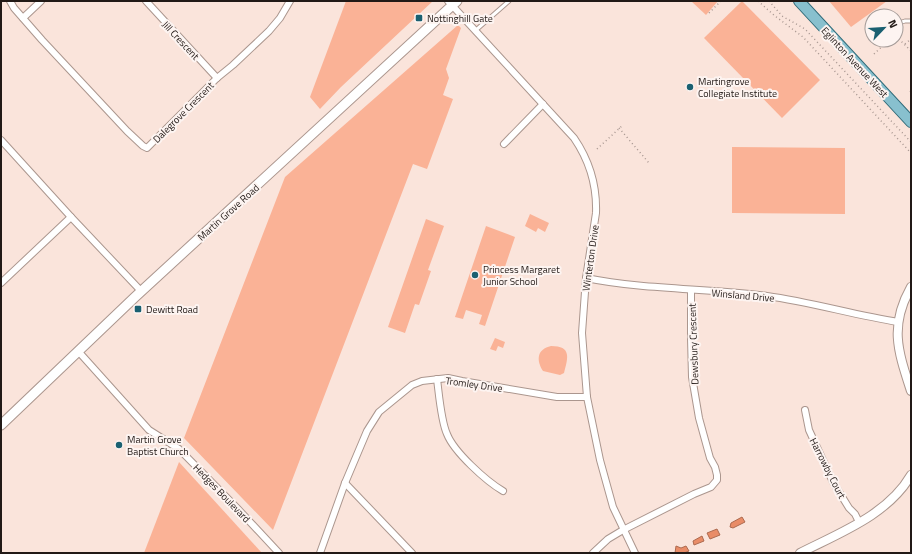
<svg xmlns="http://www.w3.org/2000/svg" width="912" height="554" font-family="'Titillium Web',sans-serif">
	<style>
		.green { fill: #fab296 }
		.water { fill: #e98c67; stroke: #ad6a4f }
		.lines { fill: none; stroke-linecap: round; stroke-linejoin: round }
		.service-casing { stroke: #ab968e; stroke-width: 5 }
		.minor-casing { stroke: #ab968e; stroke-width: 8 }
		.tertiary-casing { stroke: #ab968e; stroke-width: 10 }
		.secondary-casing { stroke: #ab968e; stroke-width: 11 }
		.primary-casing { stroke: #306a78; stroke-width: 12 }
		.path { stroke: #a89791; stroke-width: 1.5; stroke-dasharray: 1 3; stroke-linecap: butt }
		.service { stroke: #fff; stroke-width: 3 }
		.minor { stroke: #fff; stroke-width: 6 }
		.tertiary { stroke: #fff; stroke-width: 8 }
		.secondary { stroke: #fff; stroke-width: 9 }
		.primary { stroke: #88c0ce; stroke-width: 10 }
		.poi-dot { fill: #1a6071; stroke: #fdf4f1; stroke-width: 1.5 }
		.labels { text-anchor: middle; stroke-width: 4; stroke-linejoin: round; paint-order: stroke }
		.poi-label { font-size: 10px; fill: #211916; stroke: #fdf4f1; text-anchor: start }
		.street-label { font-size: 10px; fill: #211916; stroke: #fdf4f1 }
	</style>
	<rect width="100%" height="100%" fill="#fae4db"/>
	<g class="green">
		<polygon points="346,1 433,1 341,87 320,109 310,97"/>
		<polygon points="691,1 718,1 706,15"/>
		<polygon points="742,1 820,80 782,118 704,38"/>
		<polygon points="829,1 887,1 851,27"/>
		<polygon points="458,25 461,28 446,69 449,78 443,95 453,99 427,169 413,164 273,530 184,438 285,177"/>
		<polygon points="732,147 845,148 845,214 732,213"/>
		<polygon points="530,214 549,223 545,232 538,228 536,232 525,226"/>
		<polygon points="426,219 444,226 428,270 431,271 419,305 415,304 405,333 388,327"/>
		<polygon points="486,226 515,237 485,326 479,324 482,315 466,310 463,319 455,317"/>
		<polygon points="495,338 505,342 503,348 498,346 496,351 490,349"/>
		<path d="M551 346C572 346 568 358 564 373L560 375 543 371C536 360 537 349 551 346Z"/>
		<polygon points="179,462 262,553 144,553"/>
	</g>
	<g class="water">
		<polygon points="742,517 745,522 733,528 730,527 731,523"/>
		<polygon points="717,529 720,535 710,539 707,533"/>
		<polygon points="702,536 704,541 694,545 693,541"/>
		<polygon points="676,546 681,548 686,546 689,551 684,553 675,553"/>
	</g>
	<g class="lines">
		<g class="service-casing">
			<g id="service">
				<polyline points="896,24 905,21 911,21"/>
				<polyline points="476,30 509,1"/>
			</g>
		</g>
		<g class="minor-casing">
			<g id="minor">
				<polyline points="10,1 14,8 42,40 127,131 143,146 147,148 217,78 233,65 269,31 280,18 290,1"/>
				<polyline points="146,1 217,78"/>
				<path d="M448 1 574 138C589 160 597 186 596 213L586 278 582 333 587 397 600 460 613 507 635 553"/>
				<polyline points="23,18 41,1"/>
				<polyline points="1,140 71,217 141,291"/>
				<polyline points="504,144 543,104"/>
				<path d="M586 278C646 290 707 288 767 296 811 302 854 315 898 322"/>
				<polyline points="1,283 71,217"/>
				<polyline points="78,351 149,430 179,449 237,508 279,553"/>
				<path d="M437 379C439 394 441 421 447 434 454 452 486 481 503 491"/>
				<polyline points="805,410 809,430 833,482 849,508 855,514 859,522"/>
				<polyline points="345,483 412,553"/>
				<polyline points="320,553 345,483 367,431 379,412 412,385 422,381 448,378 462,381 557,397 587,397"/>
				<polyline points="593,553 608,539 623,530 694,494 711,487 717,480 717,475 715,467 710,458 699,418 692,377 691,338 691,290"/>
			</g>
		</g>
		<g class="tertiary-casing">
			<g id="tertiary">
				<path d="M911 287C889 326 898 351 911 391"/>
				<path d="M800 553C839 533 888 515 911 475"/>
			</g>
		</g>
		<g class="secondary-casing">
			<polyline id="secondary" points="1,425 135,297 457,1"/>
		</g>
		<g class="primary-casing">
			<polyline id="primary" points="799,1 911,122"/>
		</g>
		<g class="path">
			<polyline points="758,1 775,16 803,37 911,153"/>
			<polyline points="769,1 782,16 805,29 911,142"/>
			<polyline points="709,13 721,1"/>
			<polyline points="896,36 911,51"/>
			<polyline points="905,44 911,39"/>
			<polyline points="874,54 889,40"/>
			<polyline points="910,92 911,91"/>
			<polyline points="619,128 649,163"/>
			<polyline points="597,149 623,125"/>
		</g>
		<use href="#service" class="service"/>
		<use href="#minor" class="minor"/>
		<use href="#tertiary" class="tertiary"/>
		<use href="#secondary" class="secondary"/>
		<use href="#primary" class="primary"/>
	</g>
	<g class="poi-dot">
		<rect x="415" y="14" width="8" height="8" rx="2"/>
		<circle cx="690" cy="87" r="4"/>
		<circle cx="475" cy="275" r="4"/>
		<rect x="134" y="305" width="8" height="8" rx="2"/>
		<circle cx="119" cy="445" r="4"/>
	</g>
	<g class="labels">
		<g class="poi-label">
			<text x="427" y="22">Nottinghill Gate</text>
			<text x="698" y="85">Martingrove<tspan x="698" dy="12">Collegiate Institute</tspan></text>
			<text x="483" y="273">Princess Margaret<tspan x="483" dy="12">Junior School</tspan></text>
			<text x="146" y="313">Dewitt Road</text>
			<text x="127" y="443">Martin Grove<tspan x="127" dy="12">Baptist Church</tspan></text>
		</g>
		<g class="street-label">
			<text transform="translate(181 40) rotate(47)" y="4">Jill Crescent</text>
			<text transform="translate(855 62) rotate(47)" y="4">Eglinton Avenue West</text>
			<text transform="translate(183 112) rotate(-45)" y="4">Dalegrove Crescent</text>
			<text transform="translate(228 212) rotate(-42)" y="4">Martin Grove Road</text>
			<text transform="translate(590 258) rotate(-82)" y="4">Winterton Drive</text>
			<text transform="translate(743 295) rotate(5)" y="4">Winsland Drive</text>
			<text transform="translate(693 344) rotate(-92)" y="4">Dewsbury Crescent</text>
			<text transform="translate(474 384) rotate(8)" y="4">Tromley Drive</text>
			<text transform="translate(828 468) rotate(63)" y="4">Harrowby Court</text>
			<text transform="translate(222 493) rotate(46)" y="4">Hedges Boulevard</text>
		</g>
	</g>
	<rect width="912" height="554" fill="none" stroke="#211916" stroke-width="4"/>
	<g transform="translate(884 28) rotate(65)"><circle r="19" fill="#fdf4f1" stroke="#a59c99"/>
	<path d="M0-3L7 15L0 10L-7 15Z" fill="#1a6071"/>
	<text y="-6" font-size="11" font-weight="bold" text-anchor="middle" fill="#211916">N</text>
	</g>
</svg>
